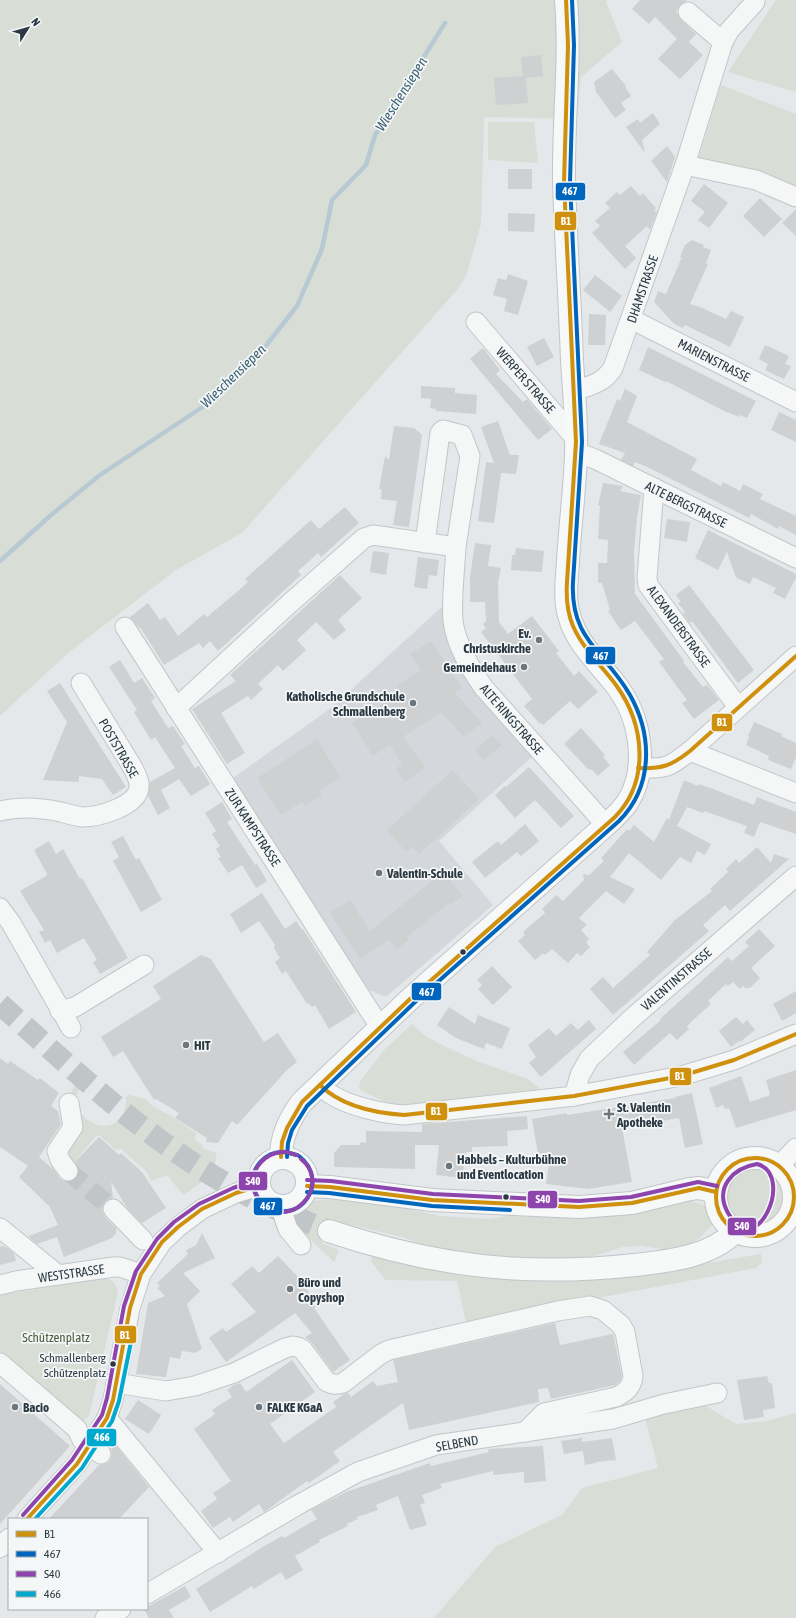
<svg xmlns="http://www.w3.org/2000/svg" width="796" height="1618" font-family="'Asap Condensed',sans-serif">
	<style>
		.built { fill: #d4d8dd }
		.green { fill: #d8ddd6 }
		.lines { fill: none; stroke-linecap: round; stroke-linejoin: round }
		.stream { stroke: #b7c9d2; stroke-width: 4.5 }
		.building { fill: #ced0d2 }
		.minor-tunnel { stroke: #c0c5c8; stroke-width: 19; stroke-dasharray: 19 10; stroke-linecap: butt }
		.major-tunnel { stroke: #c0c5c8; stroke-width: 22; stroke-dasharray: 22 11; stroke-linecap: butt }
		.minor-casing { stroke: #c3c6c8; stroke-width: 21 }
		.major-casing { stroke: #c2c5c7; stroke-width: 24 }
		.minor { stroke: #f5f6f6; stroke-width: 19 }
		.major { stroke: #f7f8f8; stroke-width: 22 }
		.bus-1-casing { stroke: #f4f7f8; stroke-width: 7 }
		.bus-2-casing { stroke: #f4f7f8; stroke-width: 7 }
		.bus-3-casing { stroke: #f4f7f8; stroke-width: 7 }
		.bus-4-casing { stroke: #f4f7f8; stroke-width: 7 }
		.bus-1 { stroke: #cf900d; stroke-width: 4 }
		.bus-2 { stroke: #0065bd; stroke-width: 4 }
		.bus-3 { stroke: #8e44ad; stroke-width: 4 }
		.bus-4 { stroke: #00a9ce; stroke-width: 4 }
		.poi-dot { fill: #6d767d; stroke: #f4f7f8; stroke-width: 1.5 }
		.bus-dot { fill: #2d3942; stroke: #f4f7f8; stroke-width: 1.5 }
		.labels { text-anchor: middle; stroke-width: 3.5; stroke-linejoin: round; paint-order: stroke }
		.bus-label { font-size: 12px; fill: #2d3942; stroke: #f4f7f8; text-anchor: end }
		.street-label { font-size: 13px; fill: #2d3942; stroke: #f4f7f8 }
		.poi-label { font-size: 13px; font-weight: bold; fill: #2d3942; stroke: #f4f7f8; text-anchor: start }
		.park-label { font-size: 13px; fill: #495d3c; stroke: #f4f7f8 }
		.water-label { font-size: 14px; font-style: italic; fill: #3b6073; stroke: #f4f7f8 }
		.line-badge { stroke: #f4f7f8; stroke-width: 1.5 }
		.badge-label { font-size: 11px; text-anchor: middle; font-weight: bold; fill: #fff }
	</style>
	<rect width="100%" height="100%" fill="#e5e8ea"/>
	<polygon class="built" points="445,604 452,641 533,756 439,841 493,905 386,997 364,988 233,778 331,708"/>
	<g class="green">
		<polygon points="0,0 608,0 606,2 622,42 581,77 577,119 484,117 481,224 466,276 456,291 242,533 176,570 68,653 0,716"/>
		<polygon points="776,0 796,0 796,92 728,72"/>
		<polygon points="721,85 796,114 796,186 749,170 698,160"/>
		<polygon points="488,122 534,122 538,163 488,160"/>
		<polygon points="412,1024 427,1037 448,1048 479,1062 528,1079 540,1089 401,1105 383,1101 360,1090 359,1086 361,1080 385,1049"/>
		<polygon points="84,1074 87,1077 81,1085 75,1097 70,1095 76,1083"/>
		<path d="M129 1095 146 1099 153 1106 171 1116 196 1133 195 1140 202 1144 203 1148 216 1153C219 1172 196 1187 183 1195L167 1175 151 1181 147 1172 121 1149 116 1150 99 1135 96 1136 72 1165 67 1154 80 1116 82 1115C101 1135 128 1126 126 1097Z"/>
		<circle cx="755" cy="1197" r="28"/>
		<path d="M336 1199 409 1209 440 1216 488 1219 507 1216 567 1218 630 1213 677 1202 691 1201 707 1206 712 1211 713 1224 700 1238 686 1246 662 1249 641 1246 623 1247 581 1260H517L453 1254 398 1236 329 1220 322 1243 339 1250 334 1262 307 1236 301 1226 298 1213C309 1198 319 1200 336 1199Z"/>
		<polygon points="761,1254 762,1262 756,1268 466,1323 457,1281 385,1280 371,1261 372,1255 559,1280 614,1279"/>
		<polygon points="105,1278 114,1282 118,1292 89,1416 79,1425 0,1356 0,1295"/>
		<polygon points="706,1406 736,1424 766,1421 796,1413 796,1618 434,1618 495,1547 562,1515 582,1488 658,1468 645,1417"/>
	</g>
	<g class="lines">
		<polyline class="stream" points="0,561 51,515 100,475 204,406 257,357 297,306 322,249 332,200 366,165 375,135 445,23"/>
	</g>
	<g class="building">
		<polygon points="640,0 687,0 680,5 676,12 681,20 696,34 689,42 703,55 680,79 658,59 677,39 655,17 649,24 632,9"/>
		<polygon points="541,55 543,76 526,78 528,103 496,105 494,78 523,76 521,57"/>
		<polygon points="612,69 626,86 625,87 631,96 621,103 626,110 615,118 596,92 594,82"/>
		<polygon points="653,113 660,124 642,140 645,153 626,127 638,119 640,123"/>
		<polygon points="667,146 675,157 667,182 651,161"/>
		<rect x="508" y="169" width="24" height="20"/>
		<polygon points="704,184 728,203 709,228 698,220 705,212 691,201"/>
		<polygon points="631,186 640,196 643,193 656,208 654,210 657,212 650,230 647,226 625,246 636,258 625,269 592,233 600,226 595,221 610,208 605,203 617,192 620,195"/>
		<polygon points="760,198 782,219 764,237 743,216"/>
		<polygon points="796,209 796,236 782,223"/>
		<polygon points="508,213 535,214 534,232 508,231"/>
		<polygon points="692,240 704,245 703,247 711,250 706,263 708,264 690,304 700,307 726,319 731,311 744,317 730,347 685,325 683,328 674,324 654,302 658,291 666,294 682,257 680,257 685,245"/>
		<polygon points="508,274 528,281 518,315 504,311 507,299 493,295 498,278 506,280"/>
		<polygon points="595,275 622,296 610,312 583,290"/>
		<polygon points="589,314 606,315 605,345 588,345"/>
		<polygon points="544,338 554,357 537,366 527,347"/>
		<polygon points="765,345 789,356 785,364 791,366 784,379 765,370 768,364 759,359"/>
		<polygon points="648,347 756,401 747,418 740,415 739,417 724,411 666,381 665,382 639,370"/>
		<polygon points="483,348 500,370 496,374 523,402 527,399 552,429 538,440 470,359"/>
		<polygon points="421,386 455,388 455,393 477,395 476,414 436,411 436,409 430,408 431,399 421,398"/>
		<polygon points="625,389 637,396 627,422 697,459 691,470 721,486 723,482 740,491 743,484 763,494 760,499 796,516 796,535 779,526 778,529 751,514 749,518 649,468 635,462 633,466 621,460 625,453 599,444 617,399 620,401"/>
		<polygon points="779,412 796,420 796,442 771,430"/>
		<polygon points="498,421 510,455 519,455 516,474 501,473 494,523 478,521 486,462 494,463 481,427"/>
		<polygon points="394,426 414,428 422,435 409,527 393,525 397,501 381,499 382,490 379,489 385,456 389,460"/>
		<polygon points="603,483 623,486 620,491 641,495 637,517 634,552 635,594 684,661 683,662 703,687 707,685 719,700 694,719 682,703 687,700 659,662 664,659 635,621 621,630 608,611 610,610 602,583 598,583 598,563 607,563 608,540 598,539 600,506 598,505"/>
		<polygon points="345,507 359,523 321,557 318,553 298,571 301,575 218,651 210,641 203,648 199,643 164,665 140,627 139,628 130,617 148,603 160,620 165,617 178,636 204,614 207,617 238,591 248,582 245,579 311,520 319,529"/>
		<polygon points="667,519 690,522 687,542 664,538"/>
		<polygon points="708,530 796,574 796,578 785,599 773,593 776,588 753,577 750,584 737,578 735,575 727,552 718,570 695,558"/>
		<polygon points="475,543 491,545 488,566 501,568 498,582 499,622 508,634 532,616 559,651 556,653 574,676 579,671 598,692 578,709 570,701 543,725 542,723 540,724 524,706 532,699 481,632 486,628 483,624 486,621 485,602 470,602 470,577"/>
		<polygon points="516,548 544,551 542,572 511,570 512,555 515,555"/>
		<polygon points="373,551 389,553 386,575 370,572"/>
		<polygon points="418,557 439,560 437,576 429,575 427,589 414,587"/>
		<polygon points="340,575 362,598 338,620 346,630 334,640 316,622 297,640 306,650 283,671 278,665 258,684 263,689 251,700 248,696 221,713 245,753 227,764 192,709 236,681 230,675"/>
		<polygon points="689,585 754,670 738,683 692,621 690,623 683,614 685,612 678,603 681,602 676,595"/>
		<polygon points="431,641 462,688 455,693 482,723 464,737 441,712 403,737 425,767 405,782 396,769 402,764 390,745 373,756 352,723 393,697 399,692 396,686 421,670 410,654"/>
		<polygon points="120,660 134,683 142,678 155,698 151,701 168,728 173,726 185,744 181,746 195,768 199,766 210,784 191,796 179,779 161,790 170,808 158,815 148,796 150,782 175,768 155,737 151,740 134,712 137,710 109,667"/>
		<polygon points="60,683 126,787 113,795 102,779 79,776 79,782 43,780 67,722 47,691"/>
		<polygon points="754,722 782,734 781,736 796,743 796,757 791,769 768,760 769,756 746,745 749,737 748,736"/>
		<polygon points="581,728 605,755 603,757 610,765 598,776 591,769 589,770 564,744"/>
		<polygon points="492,735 502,745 484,760 475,750"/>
		<polygon points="317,739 340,777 319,791 322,795 305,806 302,802 281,815 257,778"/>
		<polygon points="529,767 574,816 561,828 535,800 515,818 495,795 505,786 506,787"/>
		<polygon points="453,770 479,799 419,854 412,846 406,852 387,830"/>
		<polygon points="684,780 698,786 698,784 713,789 754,805 757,797 796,812 796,834 760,822 754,837 744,833 747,826 704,811 703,813 687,807 677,826 711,844 705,855 697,851 691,863 680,857 661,880 629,853 610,877 635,889 624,904 606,891 579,918 587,925 581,930 589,939 586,943 590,947 581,956 577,953 568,963 552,949 545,955 543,953 535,960 518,941 525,935 523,932 545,913 542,909 556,895 563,901 584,880 583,874 589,875 604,861 601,858 627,829 629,831 634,825 654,842 667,818 669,820"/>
		<polygon points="222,802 232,819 227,822 255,865 257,864 267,881 256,888 242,865 228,873 218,858 221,857 216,849 220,846 212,834 216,831 205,813"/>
		<polygon points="525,824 539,841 521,856 517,852 485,878 472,862 498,841 501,845"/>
		<polygon points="123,836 136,860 139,858 162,900 141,912 113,861 119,857 111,842"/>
		<polygon points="49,841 56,854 63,849 80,879 82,878 128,958 100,974 93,962 97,960 84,938 57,953 50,940 45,943 39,932 44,930 20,891 46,876 47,874 34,850"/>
		<polygon points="757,847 771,863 774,854 789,859 730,911 725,905 703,925 709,931 613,1015 590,989 603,977 613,988 650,955 647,952 675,920 712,891 710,889 728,872 726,869 736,859 739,863"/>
		<polygon points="443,872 463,896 451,905 449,903 407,937 409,940 397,949 389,940 360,959 330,913 350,900 370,931"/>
		<polygon points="262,893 285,929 296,921 302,930 303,929 356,1012 329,1029 315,1005 312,1007 309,1003 307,1004 286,971 282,974 275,962 280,958 274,948 275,945 259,921 241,933 230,914"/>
		<polygon points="759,929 775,946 751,968 760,978 750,988 745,988 743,986 740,989 733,982 728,986 726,984 708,1001 711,1004 690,1023 687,1027 689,1029 677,1040 670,1033 634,1065 623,1052 661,1020 660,1019 728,957 732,961 749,946 745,942"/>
		<polygon points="201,955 211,959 264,1042 278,1033 297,1062 288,1069 237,1125 232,1121 218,1143 206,1142 207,1138 175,1118 179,1113 156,1099 154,1100 123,1051 113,1057 101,1037 161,999 153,986"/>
		<polygon points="492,966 512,987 493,1005 478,989 482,985 477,980"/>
		<polygon points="796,991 796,1013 782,1021 773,1004"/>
		<polygon points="449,1007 475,1024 478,1015 510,1028 502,1049 486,1043 484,1049 456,1038 437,1025"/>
		<polygon points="736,1017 743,1024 747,1020 755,1030 740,1042 739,1041 731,1047 719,1031"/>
		<polygon points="589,1020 596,1029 541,1077 529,1063 536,1057 528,1045 549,1028 556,1036 571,1023 578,1030"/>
		<polygon points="0,1058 8,1064 10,1061 38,1080 40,1078 59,1093 51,1106 58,1111 61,1124 39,1157 54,1170 59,1178 63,1181 69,1182 75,1180 78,1176 79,1170 75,1162 99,1137 119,1155 121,1153 142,1172 166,1208 142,1223 128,1209 111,1182 113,1198 105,1201 103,1206 102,1211 105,1217 116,1228 116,1233 112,1238 64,1257 57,1237 37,1244 30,1238 29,1236 58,1225 50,1207 19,1177 28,1166 0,1147"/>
		<polygon points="796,1070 796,1110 736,1128 729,1108 725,1109 723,1105 716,1108 709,1088 741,1076 750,1102 770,1095 766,1080"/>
		<polygon points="692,1093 703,1144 685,1148 679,1118 622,1128 632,1182 588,1189 546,1184 551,1152 538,1154 532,1119 567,1113 567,1115 639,1104 675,1098 675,1097"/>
		<polygon points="527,1116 528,1129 507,1131 508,1146 472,1147 472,1152 466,1152 462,1178 436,1175 439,1145 415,1145 415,1169 334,1167 334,1153 341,1145 360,1145 360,1142 366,1143 366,1131 422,1132 422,1124"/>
		<polygon points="202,1233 215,1258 183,1273 200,1291 187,1304 202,1349 195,1353 182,1351 180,1359 170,1357 166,1377 136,1374 148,1303 165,1296 157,1288 160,1286 157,1283 188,1254 186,1250 196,1245"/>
		<polygon points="4,1246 14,1253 16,1261 0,1265 0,1247"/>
		<polygon points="278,1256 299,1278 314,1300 312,1301 316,1307 314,1308 350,1360 333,1372 312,1343 305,1337 312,1333 295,1313 226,1362 209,1338 223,1328 226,1332 256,1312 231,1284 252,1266 259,1273"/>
		<polygon points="555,1323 560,1345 613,1334 622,1376 620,1381 615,1385 551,1399 548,1388 538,1389 539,1402 409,1430 403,1403 333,1452 340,1461 309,1483 307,1481 264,1512 259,1504 233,1522 230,1517 213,1528 201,1511 217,1499 213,1493 231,1481 194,1429 215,1414 212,1410 232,1397 227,1390 234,1385 240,1383 246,1392 292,1360 315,1392 270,1424 284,1443 336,1407 333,1402 344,1394 348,1393 351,1397 373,1381 377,1386 398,1382 393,1360"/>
		<polygon points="767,1376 769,1383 772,1383 775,1408 763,1410 764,1417 744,1420 737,1380"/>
		<polygon points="0,1384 70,1446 0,1524"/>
		<polygon points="138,1400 161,1415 149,1434 125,1419"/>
		<polygon points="582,1438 582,1442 612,1438 616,1460 596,1462 596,1463 585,1465 583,1451 564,1454 561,1441"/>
		<polygon points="115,1445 149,1487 119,1519 49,1519 99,1465 105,1464 110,1461 112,1455 111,1449"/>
		<polygon points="543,1446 546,1481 524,1483 524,1472 493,1475 493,1471 440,1484 442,1488 422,1495 425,1503 420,1504 427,1525 410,1530 398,1496 376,1505 378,1510 357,1517 358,1519 347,1524 348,1526 319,1540 320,1542 295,1556 303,1570 286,1580 281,1572 254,1589 252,1586 210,1612 196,1589 266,1545 282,1536 284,1538 317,1519 311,1510 346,1492 430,1463 431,1466 464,1458 489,1452 488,1449"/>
		<polygon points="185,1586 191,1597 169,1610 174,1618 149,1618 144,1609 147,1609 147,1607"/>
	</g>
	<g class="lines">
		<polyline class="minor-tunnel" points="68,1171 113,1209"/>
		<path class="major-tunnel" d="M0 1004C72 1068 142 1136 227 1184 260 1203 294 1217 329 1231"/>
		<g class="minor-casing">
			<g id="minor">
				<polyline points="688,12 723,42"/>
				<polyline points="685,165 756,180 796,197"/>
				<polyline points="631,319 796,402"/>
				<polyline points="476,322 575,438"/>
				<path d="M574 391C589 386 604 383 613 368L685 165 723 42 729 31 755 2"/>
				<polyline points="576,452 595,459 796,558"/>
				<polyline points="654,488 647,578 648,585 738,707"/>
				<polyline points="425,543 440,433 443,430 462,435 470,456 456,547"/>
				<polyline points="125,627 380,1027"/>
				<path d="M176 708 289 604 364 538 373 535 456 547C455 569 451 600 453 621 456 645 470 668 484 688L606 825"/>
				<polyline points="690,751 796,793"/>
				<path d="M638 768C666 769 668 768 690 751L796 656"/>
				<path d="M0 811C20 806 41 808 61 812 68 814 75 816 82 817 98 817 136 807 139 788 140 781 136 774 133 768L81 683"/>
				<polyline points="0,908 11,923 71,1028"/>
				<polyline points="60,1011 75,1007 144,965"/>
				<path d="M320 1085C323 1088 327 1092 332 1095 349 1106 384 1114 404 1115L574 1096 681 1076 734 1060 796 1034"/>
				<polyline points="574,1096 580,1075 589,1059 630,1020 796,876"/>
				<polyline points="779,1166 796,1148"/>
				<polyline points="68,1171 60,1160 57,1151 73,1127 69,1103"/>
				<polyline points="280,1206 288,1229 301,1245"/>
				<polyline points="113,1209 143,1240"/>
				<polyline points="0,1228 58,1275"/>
				<polyline points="0,1285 16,1281 114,1267 120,1267 141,1274"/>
				<polyline points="0,1363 77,1429 82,1440 101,1454"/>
				<path d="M116 1383 166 1391 195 1386 234 1373 285 1348 293 1346 298 1347 303 1350 326 1381C332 1385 337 1385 343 1383L381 1354 389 1350 558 1311 590 1306 603 1310 621 1325 625 1332 633 1376C632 1387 626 1392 616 1397L544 1413 525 1432"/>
				<polyline points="107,1418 218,1553"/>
				<polyline points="27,1519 77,1464 107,1418 113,1400 130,1308 136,1290 141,1274 162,1242 178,1227 202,1209 236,1193 259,1186"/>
				<polyline points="0,1548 9,1538"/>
				<polyline points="147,1594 296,1506 358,1472 436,1445 613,1419 664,1404 717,1393"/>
				<polyline points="105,1618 121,1609"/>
			</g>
		</g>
		<g class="major-casing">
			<g id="major">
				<path d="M281 1157C281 1136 289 1119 302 1102L410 999 606 825C614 818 621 811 627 803 650 768 640 716 616 685 599 663 576 643 569 615 564 598 567 579 568 561 570 525 575 489 576 453 577 423 574 392 572 361 570 302 566 242 564 182 563 121 571 60 566 0"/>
				<circle cx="283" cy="1182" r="24"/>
				<circle cx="755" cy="1197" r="39"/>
				<polyline points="307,1186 330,1187 432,1200 579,1207 632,1203 690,1189 699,1188 716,1192"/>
				<path d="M329 1231C434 1266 524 1277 635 1265 670 1261 710 1257 736 1231"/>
			</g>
		</g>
		<use href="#minor" class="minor"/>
		<use href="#major" class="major"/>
		<g class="bus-1-casing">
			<g id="bus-1">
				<path d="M638 768C662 769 671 766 690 751L796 656"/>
				<path d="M320 1085C341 1106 375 1113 404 1115L574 1096 681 1076 734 1060 796 1034"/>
				<path d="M281 1157 282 1142 287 1128 302 1102 410 999 615 817C650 781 645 725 616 685 602 666 583 649 573 626 567 612 566 597 567 582L576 442 564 182 568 45 566 0"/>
				<circle cx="755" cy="1197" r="39"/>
				<polyline points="307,1186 330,1187 432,1200 579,1207 632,1203 699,1188 716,1192"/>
				<polyline points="27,1519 77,1464 107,1418 113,1400 130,1308 141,1274 162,1242 178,1227 202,1209 236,1193 259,1186"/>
			</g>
		</g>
		<g class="bus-2-casing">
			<g id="bus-2">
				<path d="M297 1155C292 1154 288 1152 282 1152 266 1152 251 1167 253 1184 254 1194 259 1201 267 1206 300 1227 331 1181 299 1156"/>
				<path d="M287 1157 288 1143 292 1130 307 1106 414 1003 619 821C653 787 653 736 630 695 605 651 570 640 573 582L582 442 570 182 574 45 572 0"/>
				<polyline points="307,1192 329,1193 432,1206 510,1210"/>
			</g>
		</g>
		<g class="bus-3-casing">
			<g id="bus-3">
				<path d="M297 1155C292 1154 287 1151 282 1152 266 1153 251 1168 253 1185 254 1194 258 1200 265 1206 296 1228 331 1183 301 1159"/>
				<path d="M757 1164C796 1174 756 1266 727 1211 715 1187 733 1168 757 1164Z"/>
				<polyline points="307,1180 331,1181 433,1194 579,1201 631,1197 698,1182 717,1186"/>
				<polyline points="23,1515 72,1460 102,1415 107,1398 124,1306 136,1271 157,1239 174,1222 199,1204 233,1188 257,1180"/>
			</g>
		</g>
		<g class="bus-4-casing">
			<polyline id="bus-4" points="35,1519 82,1468 112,1421 119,1401 132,1337"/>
		</g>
		<use href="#bus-1" class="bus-1"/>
		<use href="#bus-2" class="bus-2"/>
		<use href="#bus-3" class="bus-3"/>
		<use href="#bus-4" class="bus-4"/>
	</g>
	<g class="poi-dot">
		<circle cx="539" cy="640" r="4"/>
		<circle cx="524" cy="667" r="4"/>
		<circle cx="413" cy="703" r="4"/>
		<circle cx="379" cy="873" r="4"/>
		<circle cx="186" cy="1045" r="4"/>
		<path d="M607 1108h4v4h4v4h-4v4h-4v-4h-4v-4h4z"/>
		<circle cx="449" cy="1166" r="4"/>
		<circle cx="290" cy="1289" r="4"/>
		<circle cx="15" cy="1407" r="4"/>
		<circle cx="259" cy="1407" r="4"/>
	</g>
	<g class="bus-dot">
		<circle cx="463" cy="952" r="3.5"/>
		<circle cx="506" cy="1197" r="3.5"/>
		<circle cx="113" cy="1364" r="3.5"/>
	</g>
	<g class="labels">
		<g class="bus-label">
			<text x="106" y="1362">Schmallenberg<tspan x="106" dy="15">Schützenplatz</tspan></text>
		</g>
		<g class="street-label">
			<text transform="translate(642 289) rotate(-71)" y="5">DHAMSTRASSE</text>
			<text transform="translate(714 360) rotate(27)" y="5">MARIENSTRASSE</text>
			<text transform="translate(526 380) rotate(49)" y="5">WERPER STRASSE</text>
			<text transform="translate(686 504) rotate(26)" y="5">ALTE BERGSTRASSE</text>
			<text transform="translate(679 626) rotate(54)" y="5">ALEXANDERSTRASSE</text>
			<text transform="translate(512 719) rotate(49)" y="5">ALTE RINGSTRASSE</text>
			<text transform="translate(119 748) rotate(60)" y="5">POSTSTRASSE</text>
			<text transform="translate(253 827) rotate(57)" y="5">ZUR KAMPSTRASSE</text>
			<text transform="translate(676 979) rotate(-41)" y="5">VALENTINSTRASSE</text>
			<text transform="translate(71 1273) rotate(-8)" y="5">WESTSTRASSE</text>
			<text transform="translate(457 1443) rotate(-10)" y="5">SELBEND</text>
		</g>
		<g class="poi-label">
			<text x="531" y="638" text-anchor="end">Ev.<tspan x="531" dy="15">Christuskirche</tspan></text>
			<text x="516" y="672" text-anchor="end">Gemeindehaus</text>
			<text x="405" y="701" text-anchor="end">Katholische Grundschule<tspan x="405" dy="15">Schmallenberg</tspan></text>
			<text x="387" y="878">Valentin-Schule</text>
			<text x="194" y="1050">HIT</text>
			<text x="617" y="1112">St. Valentin<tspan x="617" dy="15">Apotheke</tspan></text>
			<text x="457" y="1164">Habbels – Kulturbühne<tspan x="457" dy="15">und Eventlocation</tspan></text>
			<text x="298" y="1287">Büro und<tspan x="298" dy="15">Copyshop</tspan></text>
			<text x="23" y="1412">Bacio</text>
			<text x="267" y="1412">FALKE KGaA</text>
		</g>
		<g class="park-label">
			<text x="56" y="1342">Schützenplatz</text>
		</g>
		<g class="water-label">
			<text transform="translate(401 94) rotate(-58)" y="5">Wieschensiepen</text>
			<text transform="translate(233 376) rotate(-44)" y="5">Wieschensiepen</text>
		</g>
	</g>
	<g class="line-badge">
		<rect x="555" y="182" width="31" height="19" rx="4" fill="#0065bd"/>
		<rect x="554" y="211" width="23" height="20" rx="4" fill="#cf900d"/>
		<rect x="585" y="646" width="31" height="19" rx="4" fill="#0065bd"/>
		<rect x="711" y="713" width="22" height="19" rx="4" fill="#cf900d"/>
		<rect x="411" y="982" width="31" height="19" rx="4" fill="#0065bd"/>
		<rect x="669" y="1067" width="23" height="19" rx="4" fill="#cf900d"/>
		<rect x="425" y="1102" width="23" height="19" rx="4" fill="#cf900d"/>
		<rect x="238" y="1171" width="30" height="20" rx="4" fill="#8e44ad"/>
		<rect x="527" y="1190" width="31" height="19" rx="4" fill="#8e44ad"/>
		<rect x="253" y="1197" width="30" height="19" rx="4" fill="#0065bd"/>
		<rect x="727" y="1217" width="30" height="19" rx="4" fill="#8e44ad"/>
		<rect x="114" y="1325" width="23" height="19" rx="4" fill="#cf900d"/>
		<rect x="86" y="1428" width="31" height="19" rx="4" fill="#00a9ce"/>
	</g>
	<g class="badge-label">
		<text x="570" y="195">467</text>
		<text x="566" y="225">B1</text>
		<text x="601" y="660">467</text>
		<text x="722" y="726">B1</text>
		<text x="427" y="996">467</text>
		<text x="680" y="1080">B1</text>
		<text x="436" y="1115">B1</text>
		<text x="253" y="1185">S40</text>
		<text x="543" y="1203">S40</text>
		<text x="268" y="1210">467</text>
		<text x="742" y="1230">S40</text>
		<text x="125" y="1339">B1</text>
		<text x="102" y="1441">466</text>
	</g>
	<rect x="8" y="1518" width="140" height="92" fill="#f4f7f8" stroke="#a4abaf"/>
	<rect x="16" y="1531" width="20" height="6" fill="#cf900d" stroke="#a4abaf"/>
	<text x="44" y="1538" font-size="12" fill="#2d3942">B1</text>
	<rect x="16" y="1551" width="20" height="6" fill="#0065bd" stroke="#a4abaf"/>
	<text x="44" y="1558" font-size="12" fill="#2d3942">467</text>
	<rect x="16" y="1571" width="20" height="6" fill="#8e44ad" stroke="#a4abaf"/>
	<text x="44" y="1578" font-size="12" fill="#2d3942">S40</text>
	<rect x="16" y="1591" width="20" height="6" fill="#00a9ce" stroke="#a4abaf"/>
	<text x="44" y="1598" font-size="12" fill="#2d3942">466</text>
	<g transform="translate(28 28) rotate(53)" stroke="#f4f7f8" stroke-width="3" paint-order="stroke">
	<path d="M0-3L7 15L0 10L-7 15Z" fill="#2d3942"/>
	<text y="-6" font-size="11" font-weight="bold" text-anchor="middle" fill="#2d3942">N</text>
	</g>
</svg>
